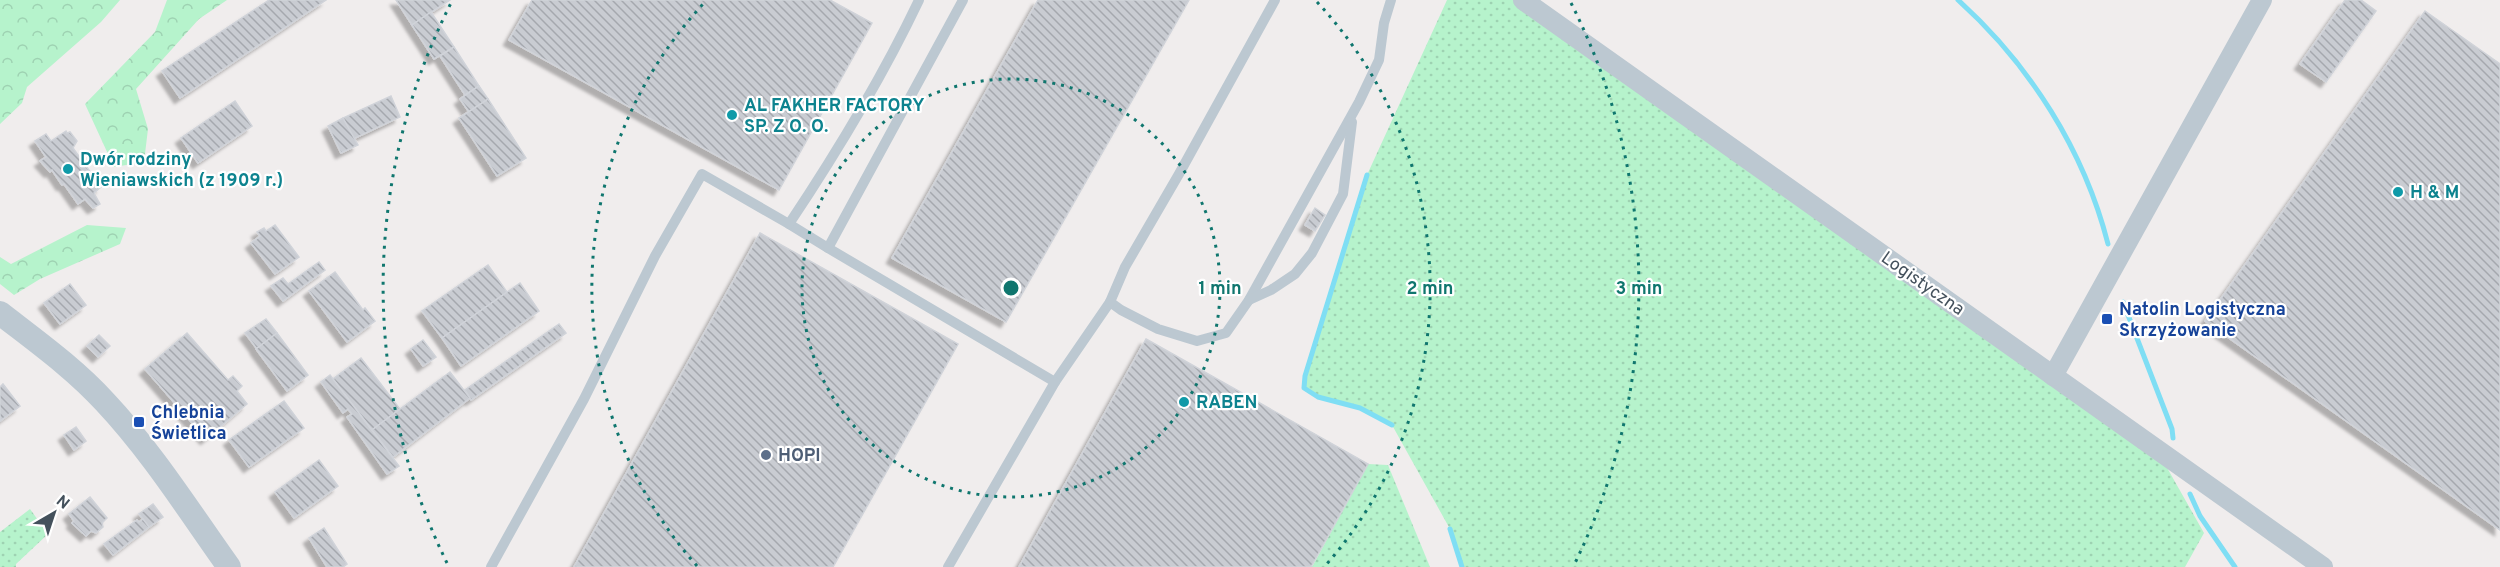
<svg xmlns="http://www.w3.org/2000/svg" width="2500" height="567" font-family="Overpass,sans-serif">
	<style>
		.grass { fill: url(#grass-dots) }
		.forest { fill: url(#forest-crowns) }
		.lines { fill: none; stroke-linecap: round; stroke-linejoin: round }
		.stream { stroke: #7fdef4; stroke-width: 5 }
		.building { fill: url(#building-back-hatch); stroke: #d0d3d9; stroke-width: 1.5; filter: url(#shadow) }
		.service { stroke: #bcc8d1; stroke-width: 10 }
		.minor { stroke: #bcc8d1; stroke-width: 20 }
		.tertiary { stroke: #bcc8d1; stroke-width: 24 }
		.ring { fill: none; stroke: #0f766e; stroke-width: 3; stroke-dasharray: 3 6 }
		.culture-dot { fill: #0f9aa8; stroke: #fff; stroke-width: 2 }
		.transit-dot { fill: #1a4fb4; stroke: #fff; stroke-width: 2 }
		.service-dot { fill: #5c6f8a; stroke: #fff; stroke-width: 2 }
		.labels { text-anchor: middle; stroke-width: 4.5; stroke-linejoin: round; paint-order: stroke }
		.culture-label { font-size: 18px; font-weight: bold; fill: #0d838f; stroke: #fff; text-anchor: start }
		.street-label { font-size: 18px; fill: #44515c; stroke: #fff }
		.transit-label { font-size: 18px; font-weight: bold; fill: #164399; stroke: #fff; text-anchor: start }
		.service-label { font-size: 18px; font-weight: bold; fill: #4e5e75; stroke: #fff; text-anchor: start }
		.centre { fill: #0f766e; stroke: #fff; stroke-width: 3 }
		.ring-label { font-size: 18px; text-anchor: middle; font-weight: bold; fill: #0f766e; stroke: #fff; stroke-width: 4.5; stroke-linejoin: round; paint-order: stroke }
	</style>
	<defs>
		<pattern id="grass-dots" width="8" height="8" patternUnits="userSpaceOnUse" patternTransform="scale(1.5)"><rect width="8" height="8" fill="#b6f3cc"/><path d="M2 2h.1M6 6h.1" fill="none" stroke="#9ed2b2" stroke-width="1.8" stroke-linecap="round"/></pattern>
		<pattern id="forest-crowns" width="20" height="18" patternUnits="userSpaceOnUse" patternTransform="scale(1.5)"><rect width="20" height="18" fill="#b6f3cc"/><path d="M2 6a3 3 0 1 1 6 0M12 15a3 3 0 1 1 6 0" fill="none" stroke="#9ed2b2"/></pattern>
		<pattern id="building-back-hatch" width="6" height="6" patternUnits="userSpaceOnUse" patternTransform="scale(1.5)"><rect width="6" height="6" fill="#c9ccd2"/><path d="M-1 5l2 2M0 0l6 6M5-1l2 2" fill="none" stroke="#a5a8ae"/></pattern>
		<filter id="shadow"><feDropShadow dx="-5.5" dy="5.5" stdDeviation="1.5" flood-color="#0004"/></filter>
	</defs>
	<rect width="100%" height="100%" fill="#f0eded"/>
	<g class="grass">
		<polygon points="1447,0 1523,0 2157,450 2204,533 2185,567 1462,567 1450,529 1392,425 1360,408 1318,397 1304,388 1305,376 1367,175"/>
		<polygon points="1368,464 1388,465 1430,567 1312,567"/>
		<polygon points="30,509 48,534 16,564 16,567 0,567 0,532"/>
	</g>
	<g class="forest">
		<polygon points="0,0 120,0 101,22 27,87 22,103 0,124"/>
		<polygon points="167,0 227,0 199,19 136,89 148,129 144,162 114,167 85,104 155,32"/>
		<polygon points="87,225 126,228 120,244 40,279 14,295 0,284 0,257 11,264"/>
	</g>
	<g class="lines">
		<g class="stream">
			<path d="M1958 0C2030 65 2084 150 2108 244"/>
			<polyline points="1367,175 1305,376 1304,388 1318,397 1360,408 1392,425"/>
			<polyline points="2123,302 2172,429 2173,438"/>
			<polyline points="2190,494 2200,516 2235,567"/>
			<polyline points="1450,529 1462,567"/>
		</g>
	</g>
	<g class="building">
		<polygon points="269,0 326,0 180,98 162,71"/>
		<polygon points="396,0 450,0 412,25"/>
		<polygon points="532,0 830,0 872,23 779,190 509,40"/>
		<polygon points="1038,0 1189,0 1006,322 892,258"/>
		<polygon points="2345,0 2361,0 2376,11 2326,82 2300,64"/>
		<polygon points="2425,11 2500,64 2500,530 2205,321"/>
		<polygon points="431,12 454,47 434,59 412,25"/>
		<polygon points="454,47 479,86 465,95 440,56"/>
		<polygon points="479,86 488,99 469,112 460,99"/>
		<polygon points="391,96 400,117 353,139 343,118"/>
		<polygon points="488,99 526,158 497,176 459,118"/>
		<polygon points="235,101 252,126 198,163 181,138"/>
		<polygon points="343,118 358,145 341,153 328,126"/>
		<polygon points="66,131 67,133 70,132 77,141 73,148 101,187 94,193 100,204 93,208 85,199 78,204 64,184 62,185 52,170 50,172 40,161 46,157 35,141 46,134 51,141"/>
		<polygon points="1315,208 1325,215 1315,231 1305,225"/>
		<polygon points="275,225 299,257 275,274 251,243 260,236 257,232 264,228 266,231"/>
		<polygon points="760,233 958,344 833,567 574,567"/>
		<polygon points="319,262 325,270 283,301 271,286 283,278 288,284"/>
		<polygon points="488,265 507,292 442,338 422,311"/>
		<polygon points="335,272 363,310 365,308 375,321 347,342 309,291"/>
		<polygon points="520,283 539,311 461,366 442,338"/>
		<polygon points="70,284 86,305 60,324 44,303"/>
		<polygon points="266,319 277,333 257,349 245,333"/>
		<polygon points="559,324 566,333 471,400 465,390"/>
		<polygon points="187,333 228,380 233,376 242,386 237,391 247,404 206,439 145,369"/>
		<polygon points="277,333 308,375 287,391 256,349"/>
		<polygon points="99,335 110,346 98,357 87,346"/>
		<polygon points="1146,339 1368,464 1311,567 1019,567"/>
		<polygon points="423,340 436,357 423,366 411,349"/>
		<polygon points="361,358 400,409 372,430 333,379"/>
		<polygon points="450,372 470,398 393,457 372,430"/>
		<polygon points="330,375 399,466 387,474 347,417 352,414 348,409 343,413 321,382"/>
		<polygon points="3,384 20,406 0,421 0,387"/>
		<polygon points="284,401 304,428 249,467 229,440"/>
		<polygon points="76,427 86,441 74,450 64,435"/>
		<polygon points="319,460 338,486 294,518 275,492"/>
		<polygon points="90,497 107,518 102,523 103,527 96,533 91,531 86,536 72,523 74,521 69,514"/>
		<polygon points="153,504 163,517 149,527 139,514"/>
		<polygon points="143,519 149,527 113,555 104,544 137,520 139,522"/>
		<polygon points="324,528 347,564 343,567 327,567 309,538"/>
	</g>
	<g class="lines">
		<g class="service">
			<polyline points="1275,0 1179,174 1125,267 1110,302 1121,310 1158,329 1197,341 1226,333 1249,300 1359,102 1379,60 1384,23 1391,0"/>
			<polyline points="789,224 828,248 963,0"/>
			<polyline points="828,248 1055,382 1110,302"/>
			<polyline points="1249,300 1271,290 1295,274 1312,253 1343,194 1352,122"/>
			<path d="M491 567 584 399 655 256 702 174 789 224C837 152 882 78 919 0"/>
			<polyline points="948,567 1055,382"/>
		</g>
		<g class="minor">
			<polyline points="1523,0 2323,567"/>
			<polyline points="2053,376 2262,0"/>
		</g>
		<path class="tertiary" d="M0 313C36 341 74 368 105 402 152 452 189 511 229 567"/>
	</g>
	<g class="ring">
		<circle cx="1011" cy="288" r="209"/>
		<path d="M697 566A419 419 0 0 1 705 2M1317 2A419 419 0 0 1 1325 566"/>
		<path d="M447 563A628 628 0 0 1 451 3M1571 3A628 628 0 0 1 1575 563"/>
	</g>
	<g class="culture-dot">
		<circle cx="732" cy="115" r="6"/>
		<circle cx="68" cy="169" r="6"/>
		<circle cx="2398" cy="192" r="6"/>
		<circle cx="1184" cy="402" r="6"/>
	</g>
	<g class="transit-dot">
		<rect x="2101" y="313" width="12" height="12" rx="3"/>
		<rect x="133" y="416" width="12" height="12" rx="3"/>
	</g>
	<circle class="service-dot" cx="766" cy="455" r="6"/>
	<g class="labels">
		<g class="culture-label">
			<text x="744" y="111">AL FAKHER FACTORY<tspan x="744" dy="21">SP. Z O. O.</tspan></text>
			<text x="80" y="165">Dwór rodziny<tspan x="80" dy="21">Wieniawskich (z 1909 r.)</tspan></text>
			<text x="2410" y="198">H &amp; M</text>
			<text x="1196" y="408">RABEN</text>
		</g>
		<g class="street-label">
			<text transform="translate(1923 283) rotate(35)" y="6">Logistyczna</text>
		</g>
		<g class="transit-label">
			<text x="2119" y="315">Natolin Logistyczna<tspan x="2119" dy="21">Skrzyżowanie</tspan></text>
			<text x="151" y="418">Chlebnia<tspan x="151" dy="21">Świetlica</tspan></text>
		</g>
		<g class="service-label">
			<text x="778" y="461">HOPI</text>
		</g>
	</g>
	<circle cx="1011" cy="288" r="9" class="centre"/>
	<g class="ring-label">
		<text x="1220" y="294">1 min</text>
		<text x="1430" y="294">2 min</text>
		<text x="1639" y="294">3 min</text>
	</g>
	<g transform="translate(54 513) rotate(39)" stroke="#ffffff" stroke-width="4.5" paint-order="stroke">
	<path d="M0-4.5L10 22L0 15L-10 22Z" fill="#44515c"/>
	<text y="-9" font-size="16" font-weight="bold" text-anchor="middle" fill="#44515c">N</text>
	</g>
</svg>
